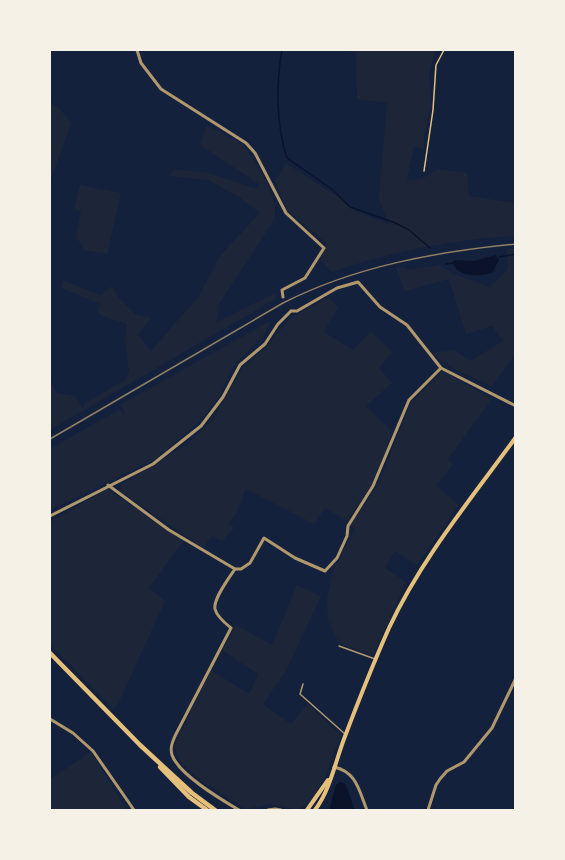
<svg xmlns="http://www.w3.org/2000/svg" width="565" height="860" font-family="Poppins,sans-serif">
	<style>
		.green { fill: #1d2539 }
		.water { fill: #0b132b }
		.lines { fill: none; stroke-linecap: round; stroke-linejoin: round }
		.stream { stroke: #0b132b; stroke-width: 1.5 }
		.path { stroke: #e5c07b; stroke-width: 1.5 }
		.service { stroke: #b1986c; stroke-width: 1.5 }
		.minor { stroke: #b1986c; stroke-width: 3 }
		.secondary { stroke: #e5c07b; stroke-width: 4 }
		.primary { stroke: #e5c07b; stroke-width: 4.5 }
		.rail { stroke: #918062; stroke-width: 1.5 }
	</style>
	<rect width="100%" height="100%" fill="#14213d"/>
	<g class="green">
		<path d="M345 50H435L429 73 431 105 424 137V150L414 146 407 180 421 179 438 169 467 173 469 196 515 203V236C453 240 391 251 332 272L320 260 326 243 287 210 275 181 286 163 338 197 358 213 389 224 379 199 387 103 357 99 356 53Z"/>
		<polygon points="50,102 60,109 71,123 50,182"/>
		<polygon points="207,125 243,144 266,180 275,205 275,217 272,223 219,304 217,322 275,293 275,299 50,430 50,381 57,393 75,396 84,409 84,404 125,380 129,371 125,338 127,324 102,316 98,312 100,304 61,288 63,280 100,295 112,286 119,298 135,314 151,318 138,335 151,351 199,296 220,256 260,213 239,197 208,180 170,176 174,169 209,173 257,189 259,184 200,145"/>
		<polygon points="80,185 121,193 107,254 85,250 76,237 81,211 74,210"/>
		<polygon points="507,249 515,249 515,357 514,356 492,386 456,370 431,353 454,350 470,361 503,341 492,326 466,334 449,279 405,291 396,268 404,267 408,270 440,265 452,273 490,287 508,269"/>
		<polygon points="329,297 338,307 324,332 353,350 371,331 392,352 379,368 392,383 366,406 392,431 377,477 347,521 325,508 314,524 246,489 236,514 229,523 234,528 222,541 212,536 203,548 120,491 121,485 188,443 211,422 243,367 265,348 290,318"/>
		<polygon points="272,320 263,336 233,367 220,395 201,420 156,459 50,510 50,449 120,409 125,416 121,404"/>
		<polygon points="442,370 492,399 448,459 453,464 436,486 459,505 417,565 395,551 385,568 406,582 373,656 339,643 328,621 327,599 333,570 355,529 350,525 379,483 410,404"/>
		<polygon points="107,489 184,540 149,588 165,601 119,702 113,709 50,644 50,522"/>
		<polygon points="297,585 321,596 286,671 263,704 291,724 307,704 341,735 325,777 313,798 298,810 270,804 246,809 200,780 180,761 174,746 211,670 249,694 258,674 222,650 236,625 272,645"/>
		<polygon points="91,752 127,810 50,810 50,779"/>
	</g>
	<g class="water">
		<path d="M496 255 499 260 492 273C477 277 459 278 452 262L455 260 474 261Z"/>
		<polygon points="339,782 345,783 355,810 329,810 336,785"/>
	</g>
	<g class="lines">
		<g class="stream">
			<path d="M282 50C276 84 276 125 287 158L333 190 350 207 393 222 409 230 430 248"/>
			<polyline points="499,257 516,254"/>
			<polyline points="446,264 454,263"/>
		</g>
		<polyline class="path" points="424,171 433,110 436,65 444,50"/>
		<g class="service">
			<polyline points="339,646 375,659"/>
			<polyline points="303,684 300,694 345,734"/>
		</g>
		<g class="minor">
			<polyline points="137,50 141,63 161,89 246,143 255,153 286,213 324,248 305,278 282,290 283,297"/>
			<polyline points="291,311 297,311 337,288 358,282 380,307 407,325 441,368 516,406"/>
			<polyline points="108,485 169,530 235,569 241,569 250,563 264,538 295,558 325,571 337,558 347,536 348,526 373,486 409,400 441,368"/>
			<polyline points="50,516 153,464 201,426 223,397 240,365 265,344 278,324 291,311"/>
			<path d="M235 569C229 578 213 599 215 609 217 617 226 624 231 628L175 736C172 743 170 748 172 755 179 775 222 800 239 810"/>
			<polyline points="50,719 73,733 93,751 134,810"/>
			<path d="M334 767C357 772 359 791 367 810"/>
			<polyline points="268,810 275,809 281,810"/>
			<polyline points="428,810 436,785 440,779 447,771 464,762 492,728 516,678"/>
		</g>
		<g class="secondary">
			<polyline points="307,810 328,780"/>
			<path d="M315 810C330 790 335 763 344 739 358 702 373 664 389 628 421 559 471 499 516 437"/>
		</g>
		<g class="primary">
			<polyline points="50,653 140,745 192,793 215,810"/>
			<polyline points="160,767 189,797 207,810"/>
		</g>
		<path class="rail" d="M50 439 283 303C356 266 435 252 516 244"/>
	</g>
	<rect width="565" height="860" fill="none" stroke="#f6f1e7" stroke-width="102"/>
</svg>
